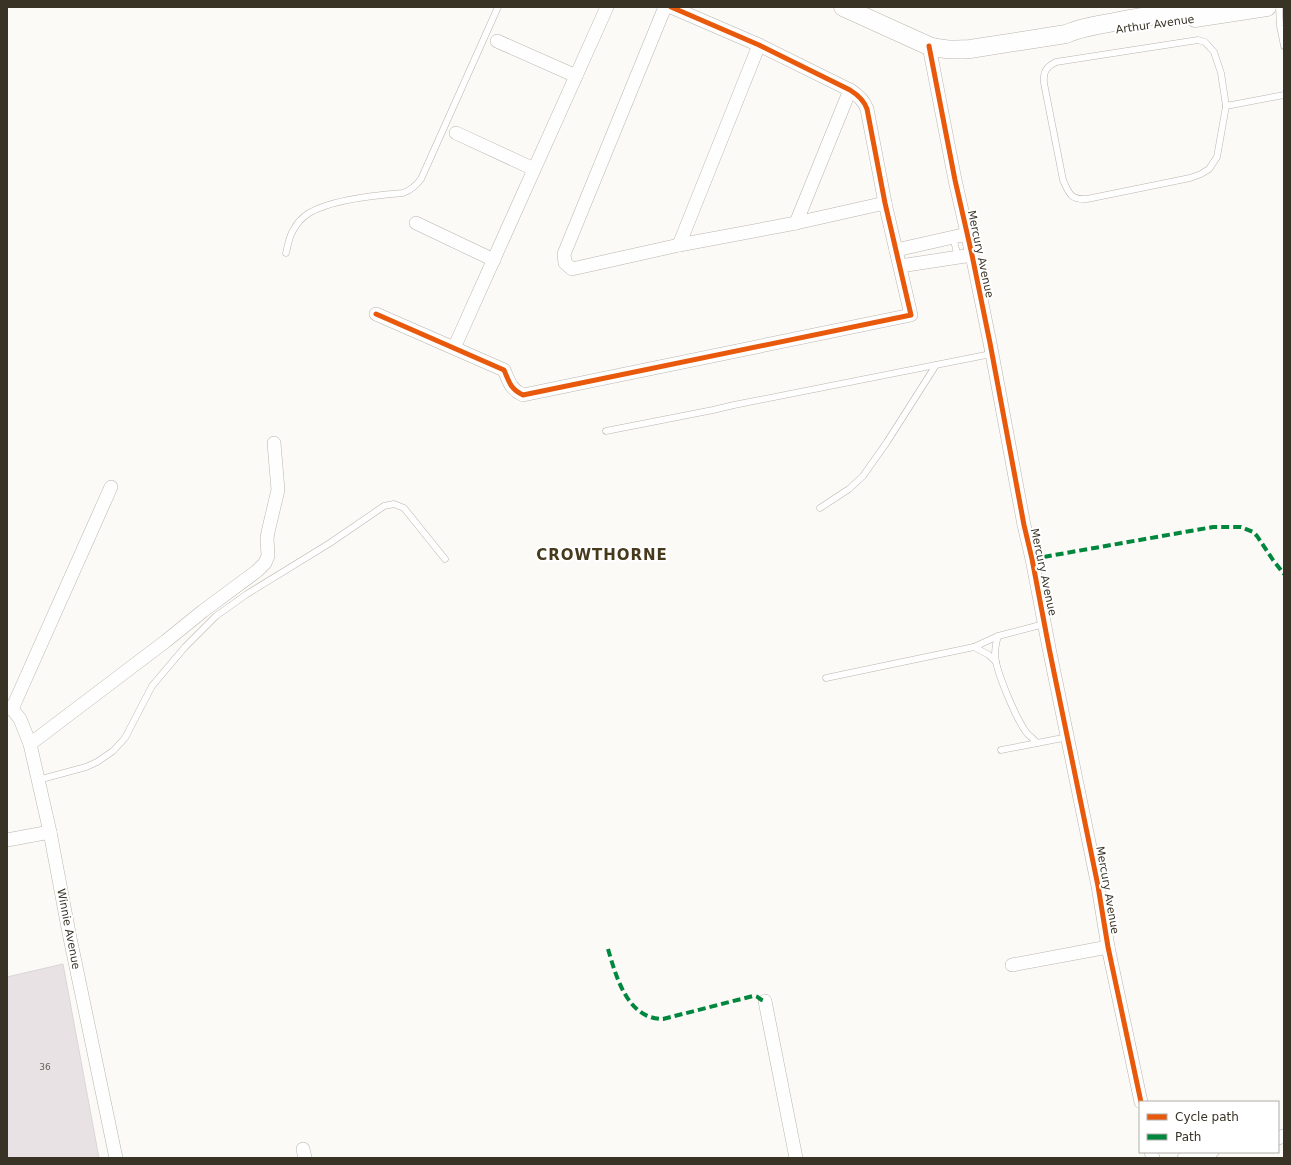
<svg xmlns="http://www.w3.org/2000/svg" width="1291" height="1165" font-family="'DejaVu Sans',sans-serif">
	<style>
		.building { fill: #e8e2e5; stroke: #dad5d8 }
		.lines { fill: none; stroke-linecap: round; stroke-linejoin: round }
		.lane-casing { stroke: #b9b5ae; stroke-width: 7 }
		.street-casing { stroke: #b9b5ae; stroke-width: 14 }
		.secondary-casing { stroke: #b9b5ae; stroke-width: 19 }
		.lane { stroke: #fffefe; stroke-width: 6 }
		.street { stroke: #fffefe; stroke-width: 13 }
		.secondary { stroke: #fffefe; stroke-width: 18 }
		.quiet { stroke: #00873e; stroke-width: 4; stroke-dasharray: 8 4; stroke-linecap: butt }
		.cycleway-casing { stroke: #fff; stroke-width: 8 }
		.cycleway { stroke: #e8590c; stroke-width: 5 }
		.labels { text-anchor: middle; stroke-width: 4; stroke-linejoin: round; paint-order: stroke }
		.number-label { font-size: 9px; fill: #686259 }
		.street-label { font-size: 11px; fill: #393326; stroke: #fff }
		.district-label { font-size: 15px; font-weight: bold; letter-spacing: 1px; fill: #46391c; stroke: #fff }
	</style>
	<rect width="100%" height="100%" fill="#fcfaf6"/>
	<polygon class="building" points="63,964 99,1158 7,1158 7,977"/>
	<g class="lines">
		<g class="lane-casing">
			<g id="lane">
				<polyline points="1279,7 1280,26 1284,46"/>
				<path d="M1198 40 1205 42 1214 52 1221 73 1226 106 1217 157 1209 169 1201 174 1190 178 1087 199C1071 200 1069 194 1063 180L1044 83C1043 72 1046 67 1056 62Z"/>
				<polyline points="1226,106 1284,95"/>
				<polyline points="953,237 958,257"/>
				<path d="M286 253C288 245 289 236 294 229 297 223 303 217 309 213 331 200 377 195 403 193 411 190 416 186 421 179L498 7"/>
				<polyline points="606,431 713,410 734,405 991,354"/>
				<polyline points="820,508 849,489 863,476 887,442 936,365"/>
				<path d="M998 636C996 643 995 648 995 655 996 672 1016 718 1026 732 1029 736 1034 739 1037 743"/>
				<polyline points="974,647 989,655 996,662"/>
				<polyline points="826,678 974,647 998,636 1044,624"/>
				<polyline points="1001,750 1068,737"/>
				<polyline points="38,780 86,767 97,762 113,751 125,738 152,686 185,647 216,616 247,594 330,543 384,506 394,504 404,508 445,559"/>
			</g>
		</g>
		<g class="street-casing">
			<g id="street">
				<polyline points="665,7 564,254 565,263 572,269 679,245 796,223 885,203"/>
				<polyline points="497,41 576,76"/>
				<polyline points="929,46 955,180 972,255 990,343 1024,525 1032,559 1049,648 1098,886 1108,947 1141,1102"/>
				<polyline points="456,133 534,169"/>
				<polyline points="416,223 494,260"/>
				<polyline points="796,223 850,90"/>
				<polyline points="679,245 759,45"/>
				<polyline points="896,250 967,234"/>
				<polyline points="900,266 972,255"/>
				<path d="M376 314 504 370C509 381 510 389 523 395L911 315 885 203 867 109C864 100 858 95 850 90L759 45 671 7"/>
				<polyline points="454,348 607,7"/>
				<polyline points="7,707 12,709 20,719 30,744 50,832 69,933 116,1158"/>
				<polyline points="12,709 111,487"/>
				<polyline points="30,744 166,641 203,611 257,571 265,563 268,556 267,538 268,532 278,490 274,443"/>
				<polyline points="7,840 50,832"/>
				<polyline points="1012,965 1108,947"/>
				<polyline points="765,1001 796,1158"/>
				<polyline points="1278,1138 1284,1136"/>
				<polyline points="303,1149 305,1158"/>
				<polyline points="1151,1152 1153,1158"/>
				<polyline points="1184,1158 1212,1152"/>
			</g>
		</g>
		<g class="secondary-casing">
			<g id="secondary">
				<path d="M843 7 929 46C942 50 956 50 970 49L1066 34C1081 27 1098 25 1114 22 1146 16 1177 12 1209 7"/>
				<polyline points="1195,18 1267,7"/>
			</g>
		</g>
		<use href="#lane" class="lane"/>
		<use href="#street" class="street"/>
		<use href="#secondary" class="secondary"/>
		<g class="quiet">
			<polyline points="1032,559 1213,527 1241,527 1253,532 1257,536 1273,560 1284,574"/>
			<path d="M608 949C616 976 627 1019 663 1019L753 996C759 996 759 1000 765 1001"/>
		</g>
		<g class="cycleway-casing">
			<g id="cycleway">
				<polyline points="929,46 955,180 972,255 990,343 1024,525 1032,559 1049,648 1098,886 1108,947 1141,1102"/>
				<path d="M376 314 504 370C509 381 510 389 523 395L911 315 885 203 867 109C864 100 858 95 850 90L759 45 671 7"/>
			</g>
		</g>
		<use href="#cycleway" class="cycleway"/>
	</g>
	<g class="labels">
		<g class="number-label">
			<text x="45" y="1070">36</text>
		</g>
		<g class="street-label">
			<text transform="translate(1155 24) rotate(-8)" y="4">Arthur Avenue</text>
			<text transform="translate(981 254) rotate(78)" y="4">Mercury Avenue</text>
			<text transform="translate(1044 572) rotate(78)" y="4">Mercury Avenue</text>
			<text transform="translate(1108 890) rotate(80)" y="4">Mercury Avenue</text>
			<text transform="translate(69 929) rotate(79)" y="4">Winnie Avenue</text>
		</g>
		<g class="district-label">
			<text x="602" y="560">CROWTHORNE</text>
		</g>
	</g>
	<rect width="1291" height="1165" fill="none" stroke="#393326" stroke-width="16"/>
	<rect x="1139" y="1101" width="140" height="52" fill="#ffffff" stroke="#b0ada8"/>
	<rect x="1147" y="1114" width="20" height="6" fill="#e8590c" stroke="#b0ada8"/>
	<text x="1175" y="1121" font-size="12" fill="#393326">Cycle path</text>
	<rect x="1147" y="1134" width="20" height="6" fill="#00873e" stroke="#b0ada8"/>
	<text x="1175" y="1141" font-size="12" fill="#393326">Path</text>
</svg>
